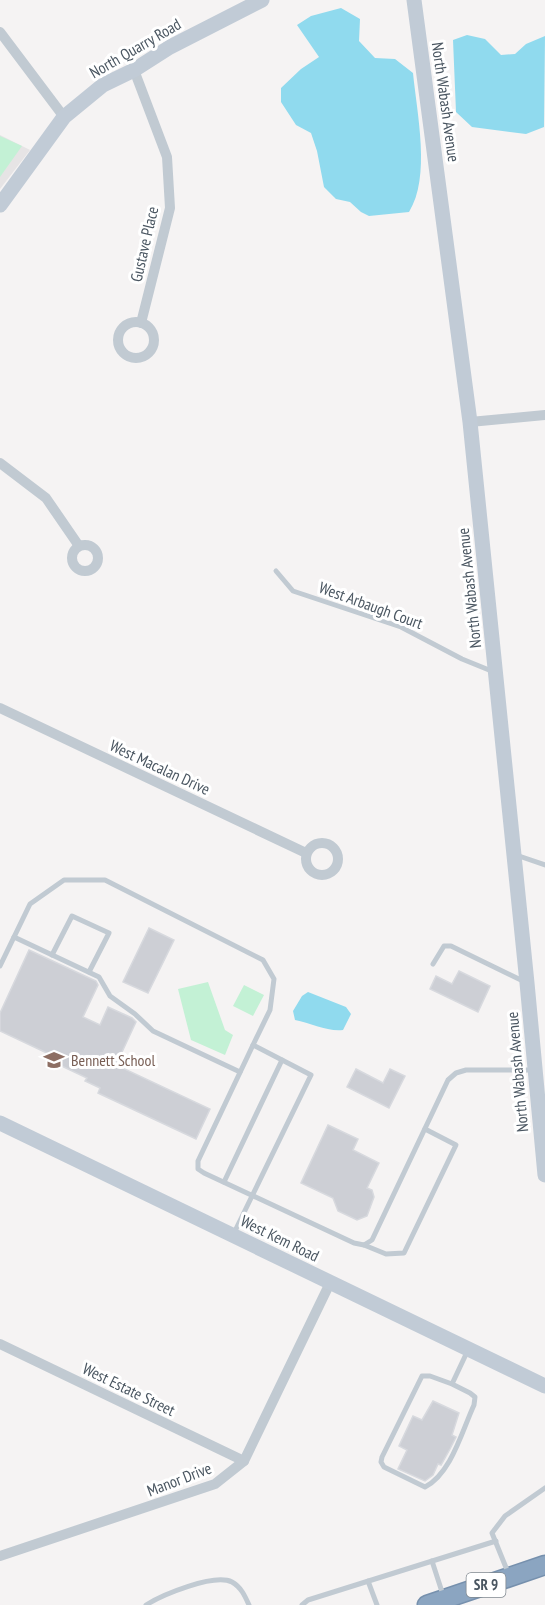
<svg xmlns="http://www.w3.org/2000/svg" width="545" height="1605" font-family="'PT Sans Narrow',sans-serif">
	<style>
		.education { fill: #e6e4e5 }
		.green { fill: #c3f1d5 }
		.water { fill: #90daee }
		.building { fill: #cdcfd5; stroke: #d7d9de; stroke-width: 1.5 }
		.lines { fill: none; stroke-linecap: round; stroke-linejoin: round }
		.highway-casing { stroke: #7690ad; stroke-width: 21 }
		.lane { stroke: #c1cad2; stroke-width: 5 }
		.street { stroke: #c1cad2; stroke-width: 10 }
		.secondary { stroke: #c1cbd6; stroke-width: 15 }
		.highway { stroke: #8ba5c1; stroke-width: 18 }
		.labels { text-anchor: middle; stroke-width: 6; stroke-linejoin: round; paint-order: stroke }
		.shield { fill: #fff; stroke: #808990; stroke-width: 1.5 }
		.shield-label { font-size: 15px; font-weight: bold; fill: #4a5661 }
		.street-label { font-size: 16px; fill: #4a5661; stroke: #fff }
		.education-label { font-size: 16px; fill: #785e54; stroke: #fff; text-anchor: start }
	</style>
	<rect width="100%" height="100%" fill="#f5f3f3"/>
	<polygon class="education" points="0,135 30,150 0,189"/>
	<g class="green">
		<polygon points="0,136 22,146 0,177"/>
		<polygon points="208,982 225,1030 233,1035 225,1055 191,1040 178,989"/>
		<polygon points="244,985 264,995 253,1016 233,1006"/>
	</g>
	<g class="water">
		<path d="M341 8 360 19 359 41 375 58 395 59 413 73C417 114 431 177 409 212L369 216 361 212 350 202 336 199 324 187 317 151 311 133 296 125 281 102V88L301 69 319 57 297 25 311 16Z"/>
		<polygon points="467,35 485,39 501,55 515,54 526,44 545,36 544,127 526,134 472,127 456,112 453,40"/>
		<path d="M308 992 346 1007 351 1014 343 1030C328 1032 311 1023 295 1020L293 1011 302 996Z"/>
	</g>
	<g class="building">
		<polygon points="149,928 174,940 148,993 123,982"/>
		<polygon points="29,950 96,981 98,985 83,1017 100,1025 108,1007 132,1018 136,1022 116,1065 210,1109 196,1139 98,1093 100,1088 85,1081 87,1078 47,1059 49,1054 0,1031 0,1013"/>
		<polygon points="459,971 490,986 478,1012 430,989 436,976 452,984"/>
		<polygon points="356,1069 383,1083 390,1069 405,1076 389,1108 347,1087"/>
		<polygon points="328,1125 358,1139 353,1150 379,1163 367,1188 372,1190 374,1197 367,1216 357,1220 338,1211 333,1198 301,1183"/>
		<polygon points="433,1401 459,1413 452,1435 456,1437 450,1449 441,1465 438,1464 433,1475 425,1481 398,1469 407,1450 399,1446 413,1416 422,1420"/>
	</g>
	<g class="lines">
		<g class="highway-casing">
			<polyline id="highway" points="427,1605 545,1565"/>
		</g>
		<g class="lane">
			<polyline points="276,571 293,591 401,627 462,659 494,672"/>
			<polyline points="516,855 545,865"/>
			<polyline points="14,937 99,977 110,996 135,1014 153,1031 240,1072"/>
			<polyline points="52,955 72,916 109,933 89,972"/>
			<polyline points="433,964 444,946 451,946 523,981"/>
			<polyline points="0,966 30,904 64,880 105,880 263,960 274,979 270,1010 253,1045 311,1075 234,1233"/>
			<polyline points="253,1045 198,1161 198,1169 204,1173 354,1243 364,1245 372,1240 448,1080 456,1073 466,1070 534,1070"/>
			<polyline points="224,1182 282,1060"/>
			<polyline points="364,1245 386,1254 404,1253 456,1145 425,1129"/>
			<path d="M452 1384 430 1376H422L382 1457 381 1462 384 1467 425 1487C451 1474 462 1431 474 1405L475 1397 470 1393 452 1384 468 1350"/>
			<polyline points="432,1561 443,1595"/>
			<polyline points="509,1575 492,1533 505,1516 545,1488"/>
			<polyline points="368,1581 377,1605"/>
			<path d="M146 1605C162 1595 214 1573 232 1582 241 1587 245 1596 249 1605"/>
			<polyline points="302,1605 308,1600 496,1541"/>
		</g>
		<g class="street">
			<polyline points="0,32 64,117"/>
			<polyline points="134,70 167,157 170,208 141,323"/>
			<circle cx="136" cy="340" r="18"/>
			<polyline points="470,422 545,415"/>
			<polyline points="0,463 46,498 79,546"/>
			<circle cx="85" cy="558" r="13"/>
			<polyline points="0,708 306,853"/>
			<circle cx="322" cy="859" r="16"/>
			<polyline points="0,1344 244,1461"/>
			<polyline points="0,1556 215,1484 244,1461 330,1283"/>
		</g>
		<g class="secondary">
			<polyline points="414,0 470,422 527,983 545,1175"/>
			<polyline points="0,205 64,117 103,85 134,70 170,47 262,0"/>
			<polyline points="0,1123 545,1386"/>
		</g>
		<use href="#highway" class="highway"/>
	</g>
	<defs>
		<g id="school-bare" transform="scale(1.62)"><path d="M0-5L7-2L0 1L-7-2ZM-4 1L0 2.5L4 1V4Q0 6-4 4Z" fill="#8d6e63" stroke="#fff" stroke-width="2.5" paint-order="stroke"/></g>
	</defs>
	<g fill-rule="evenodd">
		<use href="#school-bare" x="54" y="1060"/>
	</g>
	<g class="labels">
		<rect class="shield" x="466.5" y="1573" width="39" height="24" rx="4.5"/>
		<g class="shield-label">
			<text x="486" y="1590">SR 9</text>
		</g>
		<g class="street-label">
			<text transform="translate(135 48) rotate(-30)" y="6">North Quarry Road</text>
			<text transform="translate(446 102) rotate(82)" y="6">North Wabash Avenue</text>
			<text transform="translate(144 244) rotate(-77)" y="6">Gustave Place</text>
			<text transform="translate(469 588) rotate(-96)" y="6">North Wabash Avenue</text>
			<text transform="translate(371 605) rotate(20)" y="6">West Arbaugh Court</text>
			<text transform="translate(160 767) rotate(25)" y="6">West Macalan Drive</text>
			<text transform="translate(517 1072) rotate(-95)" y="6">North Wabash Avenue</text>
			<text transform="translate(280 1238) rotate(26)" y="6">West Kem Road</text>
			<text transform="translate(129 1389) rotate(26)" y="6">West Estate Street</text>
			<text transform="translate(179 1479) rotate(-21)" y="6">Manor Drive</text>
		</g>
		<g class="education-label">
			<text x="71" y="1066">Bennett School</text>
		</g>
	</g>
</svg>
